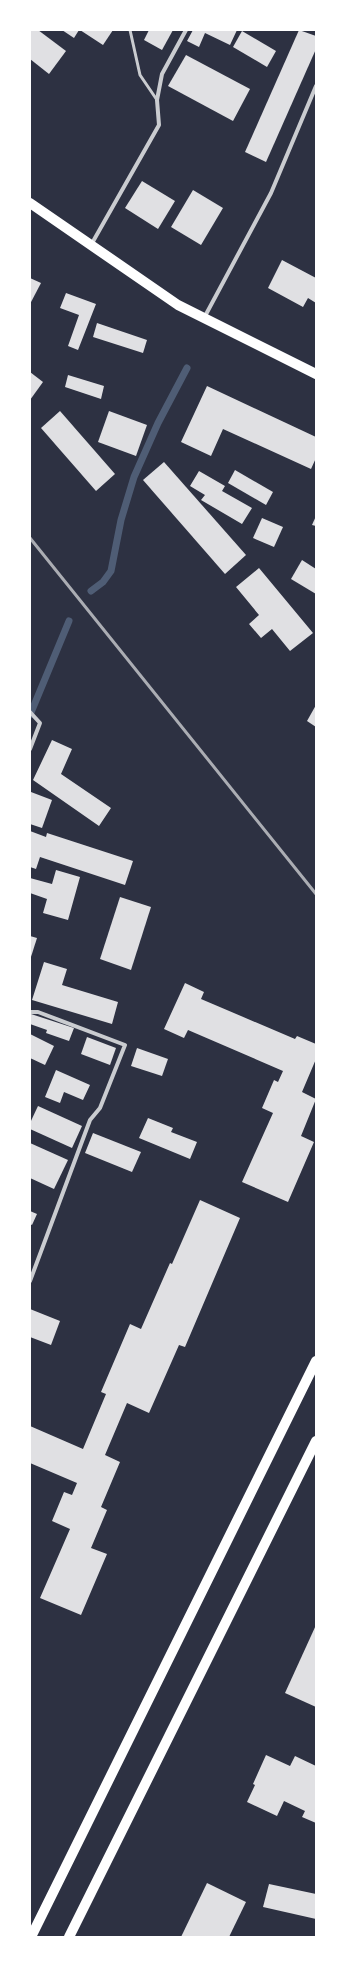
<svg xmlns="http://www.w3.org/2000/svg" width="346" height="1967" font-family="Mulish,sans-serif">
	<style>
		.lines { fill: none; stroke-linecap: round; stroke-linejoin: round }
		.stream { stroke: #4f5d75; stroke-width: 7 }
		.building { fill: #e0e0e3 }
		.service { stroke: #caccd0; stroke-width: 3 }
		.minor { stroke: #caccd0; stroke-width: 4 }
		.primary { stroke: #fff; stroke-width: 10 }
		.rail { stroke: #abadb3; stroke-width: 3 }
	</style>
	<rect width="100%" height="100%" fill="#2d3142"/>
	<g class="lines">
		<g class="stream">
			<polyline points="91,591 103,582 111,571 121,520 134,477 158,423 187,368"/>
			<polyline points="30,715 69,621"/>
		</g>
	</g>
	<g class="building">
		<polygon points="30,30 38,30 66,51 49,74 30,59"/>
		<polygon points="62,30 79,30 74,38"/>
		<polygon points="80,30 113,30 103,45"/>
		<polygon points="149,30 173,30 162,50 144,40"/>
		<polygon points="193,30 237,30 230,45 205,33 199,47 187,41"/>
		<polygon points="299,30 316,36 316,49 266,162 245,152"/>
		<polygon points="242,31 276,51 267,67 233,47"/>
		<polygon points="186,55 250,89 233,121 168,86"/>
		<polygon points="142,181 175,201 158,229 125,208"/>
		<polygon points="193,190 223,208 201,245 171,227"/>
		<polygon points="282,260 316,278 316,303 308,298 303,307 268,288"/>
		<polygon points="30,278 41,283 30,304"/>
		<polygon points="66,293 96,304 78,350 68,346 79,315 60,308"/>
		<polygon points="97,323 147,340 143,353 93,337"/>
		<polygon points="30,372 43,382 30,400"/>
		<polygon points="68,375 104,386 101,399 65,387"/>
		<polygon points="207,386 316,437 316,458 311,469 223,429 211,456 181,442"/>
		<polygon points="60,411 115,474 96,491 41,428"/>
		<polygon points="109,411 147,425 136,456 98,442"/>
		<polygon points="164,462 246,555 225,574 143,480"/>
		<polygon points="235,470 273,492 266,505 228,483"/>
		<polygon points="199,471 225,486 222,491 252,508 242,524 201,500 205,495 190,486"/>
		<polygon points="316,516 316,526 312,525"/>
		<polygon points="262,518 283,527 274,547 253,538"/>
		<polygon points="302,560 316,569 316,594 291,579"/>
		<polygon points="259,568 313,633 290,651 272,629 261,638 249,624 259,615 236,587"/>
		<polygon points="316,705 316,727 307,721"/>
		<polygon points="52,740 72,749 61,774 111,808 99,826 33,780"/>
		<polygon points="31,792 52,800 42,828 30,824"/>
		<polygon points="30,831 46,837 47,833 133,861 125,885 40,857 36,869 30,867"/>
		<polygon points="56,870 80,877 68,920 43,913 47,899 30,893 30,878 52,884"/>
		<polygon points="120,897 151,907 131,970 100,959"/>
		<polygon points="30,936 37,938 30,960"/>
		<polygon points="44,962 67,969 62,985 118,1002 112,1024 32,1000"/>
		<polygon points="185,983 204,992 201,999 295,1039 297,1036 316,1044 316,1059 302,1092 316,1099 301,1136 314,1142 288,1202 242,1182 273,1113 262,1108 274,1080 278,1082 283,1071 188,1030 184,1038 164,1029"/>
		<polygon points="31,1014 74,1028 69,1041 46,1033 47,1030 30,1024"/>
		<polygon points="30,1034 54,1046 45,1065 30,1058"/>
		<polygon points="87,1037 116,1048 110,1065 81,1054"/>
		<polygon points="137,1048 168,1059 162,1076 131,1066"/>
		<polygon points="56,1070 90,1085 83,1100 64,1092 60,1103 45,1097"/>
		<polygon points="38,1106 82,1126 72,1148 30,1129 30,1123"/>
		<polygon points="148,1118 173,1128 171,1132 197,1142 190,1159 139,1138"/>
		<polygon points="93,1133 141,1152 132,1172 85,1153"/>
		<polygon points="30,1143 68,1160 54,1189 30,1178"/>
		<polygon points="200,1200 240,1218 185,1347 179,1345 149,1413 127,1403 105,1455 120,1462 101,1507 107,1510 91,1548 107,1554 81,1615 40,1598 70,1529 52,1521 64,1492 72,1495 77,1483 30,1463 30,1426 83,1449 106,1394 101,1392 130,1324 141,1329 170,1263 172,1264"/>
		<polygon points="30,1211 37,1214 32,1225 30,1224"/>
		<polygon points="30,1309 60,1321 51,1345 30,1337"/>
		<polygon points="316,1625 316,1707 285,1693"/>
		<polygon points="266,1755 290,1766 295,1756 316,1766 316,1823 302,1817 305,1811 284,1801 277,1816 247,1802 255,1785 253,1784"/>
		<polygon points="207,1883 246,1902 229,1937 181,1937"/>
		<polygon points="269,1884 316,1894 316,1919 263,1907"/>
	</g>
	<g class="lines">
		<polyline class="service" points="130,30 140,75 157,100"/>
		<g class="minor">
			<polyline points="91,245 159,125 157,100 162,74 186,30"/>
			<polyline points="204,318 271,193 316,86"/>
			<polyline points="30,712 40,723 30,749"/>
			<polyline points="30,1012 38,1012 125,1045 100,1108 90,1120 30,1281"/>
		</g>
		<g class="primary">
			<polyline points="30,203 178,305 316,374"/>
			<polyline points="31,1937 316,1361"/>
			<polyline points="69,1937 316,1441"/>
		</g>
		<polyline class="rail" points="30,538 316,894"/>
	</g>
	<rect width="346" height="1967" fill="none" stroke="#ffffff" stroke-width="62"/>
</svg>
